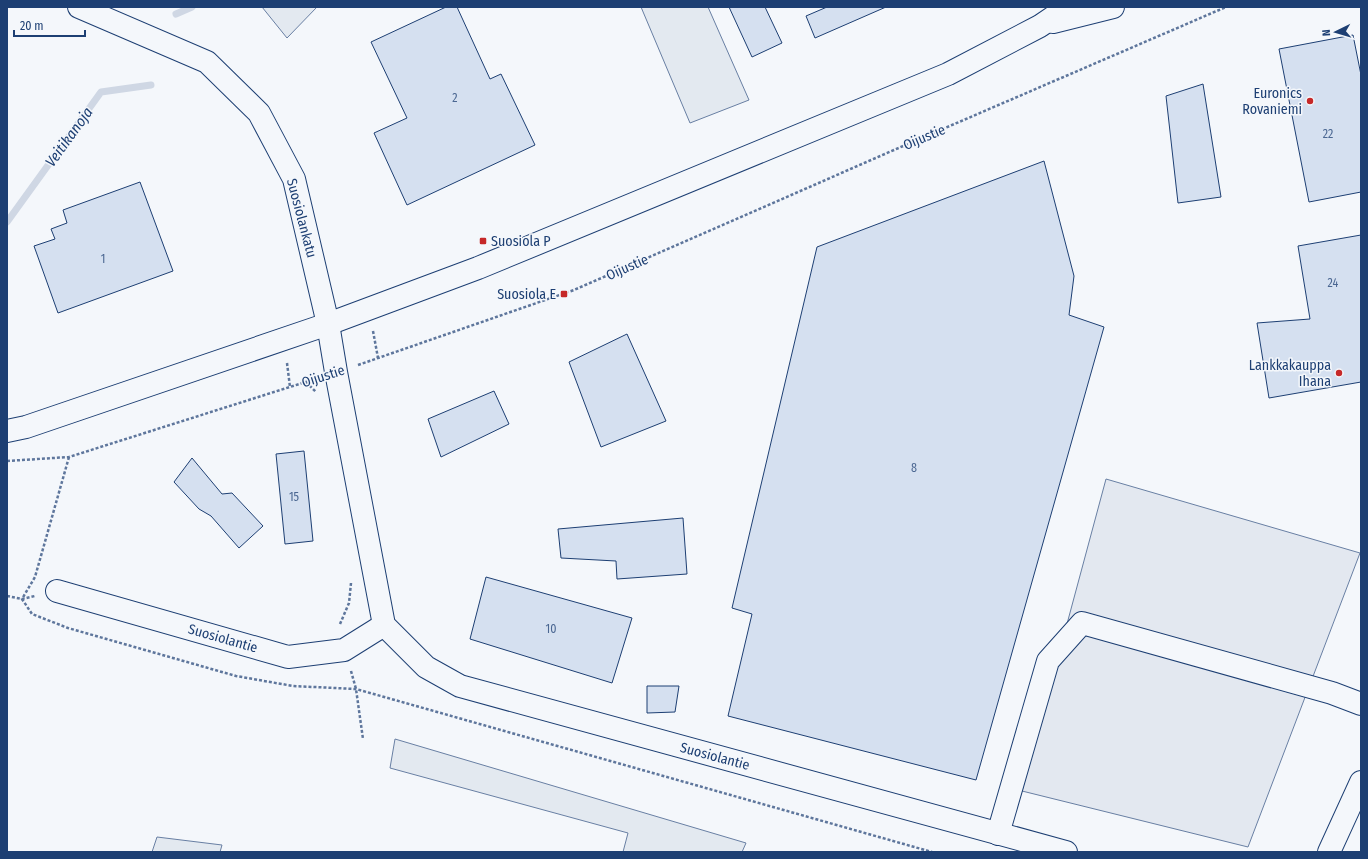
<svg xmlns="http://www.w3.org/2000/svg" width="1368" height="859" font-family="'Fira Sans Condensed',sans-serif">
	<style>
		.green { fill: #e3e9f0; stroke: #687fa3 }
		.parking { fill: #e3e8f0; stroke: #687fa3 }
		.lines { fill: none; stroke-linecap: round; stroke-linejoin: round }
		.stream { stroke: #cfd7e4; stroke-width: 7 }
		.building { fill: #d5e0f0; stroke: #1d3f73 }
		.minor-casing { stroke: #1d3f73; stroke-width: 24 }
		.major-casing { stroke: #1d3f73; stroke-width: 24 }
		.path { stroke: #5e769c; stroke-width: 2.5; stroke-dasharray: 3 2; stroke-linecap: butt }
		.minor { stroke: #f4f7fb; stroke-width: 22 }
		.major { stroke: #f4f7fb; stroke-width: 22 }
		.poi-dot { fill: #c62828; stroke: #f4f7fb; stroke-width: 1.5 }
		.labels { text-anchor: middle; stroke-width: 3; stroke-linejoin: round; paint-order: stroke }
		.number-label { font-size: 12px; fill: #4b6792 }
		.poi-label { font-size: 14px; fill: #1d3f73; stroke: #f4f7fb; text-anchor: end }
		.street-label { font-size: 14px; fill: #1d3f73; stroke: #f4f7fb }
		.water-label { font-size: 15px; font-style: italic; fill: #1d3f73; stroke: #f4f7fb }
	</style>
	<rect width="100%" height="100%" fill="#f4f7fb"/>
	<g class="green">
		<polygon points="262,7 317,7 287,38"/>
		<polygon points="641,7 708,7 749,100 690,123"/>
		<polygon points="395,739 746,843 742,852 623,852 628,833 390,768"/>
		<polygon points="157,837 222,845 220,852 152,852"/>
	</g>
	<polygon class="parking" points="1106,479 1360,553 1248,847 1022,791"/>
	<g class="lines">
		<g class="stream">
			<polyline points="176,14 192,7"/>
			<polyline points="7,222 101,92 151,85"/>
		</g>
	</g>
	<g class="building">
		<polygon points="446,7 457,7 490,79 501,74 535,145 407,205 374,133 407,118 371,42"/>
		<polygon points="729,7 765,7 782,43 752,57"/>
		<polygon points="827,7 886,7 815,38 806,16"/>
		<polygon points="1353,35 1361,75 1361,192 1309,202 1279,49"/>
		<polygon points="1203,84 1221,197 1178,203 1166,96"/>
		<polygon points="1044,161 1074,276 1069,315 1104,327 976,780 728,716 752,614 732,608 817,247"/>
		<polygon points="140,182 173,271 58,313 34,246 55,239 51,229 67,223 63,210"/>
		<polygon points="1361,235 1361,382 1269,398 1257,323 1310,319 1298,246"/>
		<polygon points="627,334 666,421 601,447 569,362"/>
		<polygon points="494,391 509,424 441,457 428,419"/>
		<polygon points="304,451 313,541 285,544 276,454"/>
		<polygon points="192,458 222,494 232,493 263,526 239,548 211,516 199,509 174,482"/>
		<polygon points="683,518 687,574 617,579 616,561 561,558 558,529"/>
		<polygon points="486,577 632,618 612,683 470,639"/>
		<polygon points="647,686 679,686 675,712 647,713"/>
	</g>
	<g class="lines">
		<g class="minor-casing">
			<g id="minor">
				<polyline points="79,7 207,62 259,113 294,179 328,324 336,372 384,625 426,667 460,686 1066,852"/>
				<polyline points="57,591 288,657 344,650 384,625"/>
				<polyline points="998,834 1048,661 1082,623 1332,693 1361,704"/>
				<polyline points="1329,852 1361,782"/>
			</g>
		</g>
		<g class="major-casing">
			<g id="major">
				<polyline points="1053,22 1113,7"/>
				<polyline points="7,431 26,427 328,324 478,268 948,74 1040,26 1068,7"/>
			</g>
		</g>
		<g class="path">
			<polyline points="373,331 378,358"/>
			<polyline points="287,363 290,387"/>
			<polyline points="358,365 574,290 894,150 1226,7"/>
			<polyline points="306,382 316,392"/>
			<polyline points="69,457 35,577 22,599 32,614 68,628 236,676 293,686 356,689 932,852"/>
			<polyline points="7,461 69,457 315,379"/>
			<polyline points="7,596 22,599 35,596"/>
			<polyline points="340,624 349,603 351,583"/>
			<polyline points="351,671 356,689 363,739"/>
		</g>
		<use href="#minor" class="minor"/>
		<use href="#major" class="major"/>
	</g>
	<g class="poi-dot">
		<circle cx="1310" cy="101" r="4"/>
		<rect x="479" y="237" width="8" height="8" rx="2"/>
		<rect x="560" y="290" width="8" height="8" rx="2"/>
		<circle cx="1339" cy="373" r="4"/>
	</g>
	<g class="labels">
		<g class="number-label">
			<text x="455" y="102">2</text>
			<text x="1328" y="138">22</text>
			<text x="103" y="263">1</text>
			<text x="1333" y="287">24</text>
			<text x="914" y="472">8</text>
			<text x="294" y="501">15</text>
			<text x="551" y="633">10</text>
		</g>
		<g class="poi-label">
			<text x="1302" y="98">Euronics<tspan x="1302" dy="16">Rovaniemi</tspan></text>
			<text x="491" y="246" text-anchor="start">Suosiola P</text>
			<text x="556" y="299">Suosiola E</text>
			<text x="1331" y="370">Lankkakauppa<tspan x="1331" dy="16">Ihana</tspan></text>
		</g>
		<g class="street-label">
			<text transform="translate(924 137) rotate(-23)" y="5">Oijustie</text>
			<text transform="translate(302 218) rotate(75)" y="5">Suosiolankatu</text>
			<text transform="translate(627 267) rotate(-24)" y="5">Oijustie</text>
			<text transform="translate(323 376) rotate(-18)" y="5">Oijustie</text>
			<text transform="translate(223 638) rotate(16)" y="5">Suosiolantie</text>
			<text transform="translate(715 756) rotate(15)" y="5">Suosiolantie</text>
		</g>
		<g class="water-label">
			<text transform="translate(69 137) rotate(-54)" y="5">Veitikanoja</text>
		</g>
	</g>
	<rect width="1368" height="859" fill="none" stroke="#1d3f73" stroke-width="16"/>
	<g transform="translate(1336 32) rotate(265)" stroke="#f4f7fb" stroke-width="3" paint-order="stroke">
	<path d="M0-3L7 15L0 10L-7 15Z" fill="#1d3f73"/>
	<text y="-6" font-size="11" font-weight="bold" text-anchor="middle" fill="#1d3f73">N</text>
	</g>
	<path d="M14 30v6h71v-6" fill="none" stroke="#1d3f73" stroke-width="2"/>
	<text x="20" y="30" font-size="12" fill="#1d3f73" stroke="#f4f7fb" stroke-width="3" paint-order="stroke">20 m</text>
</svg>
